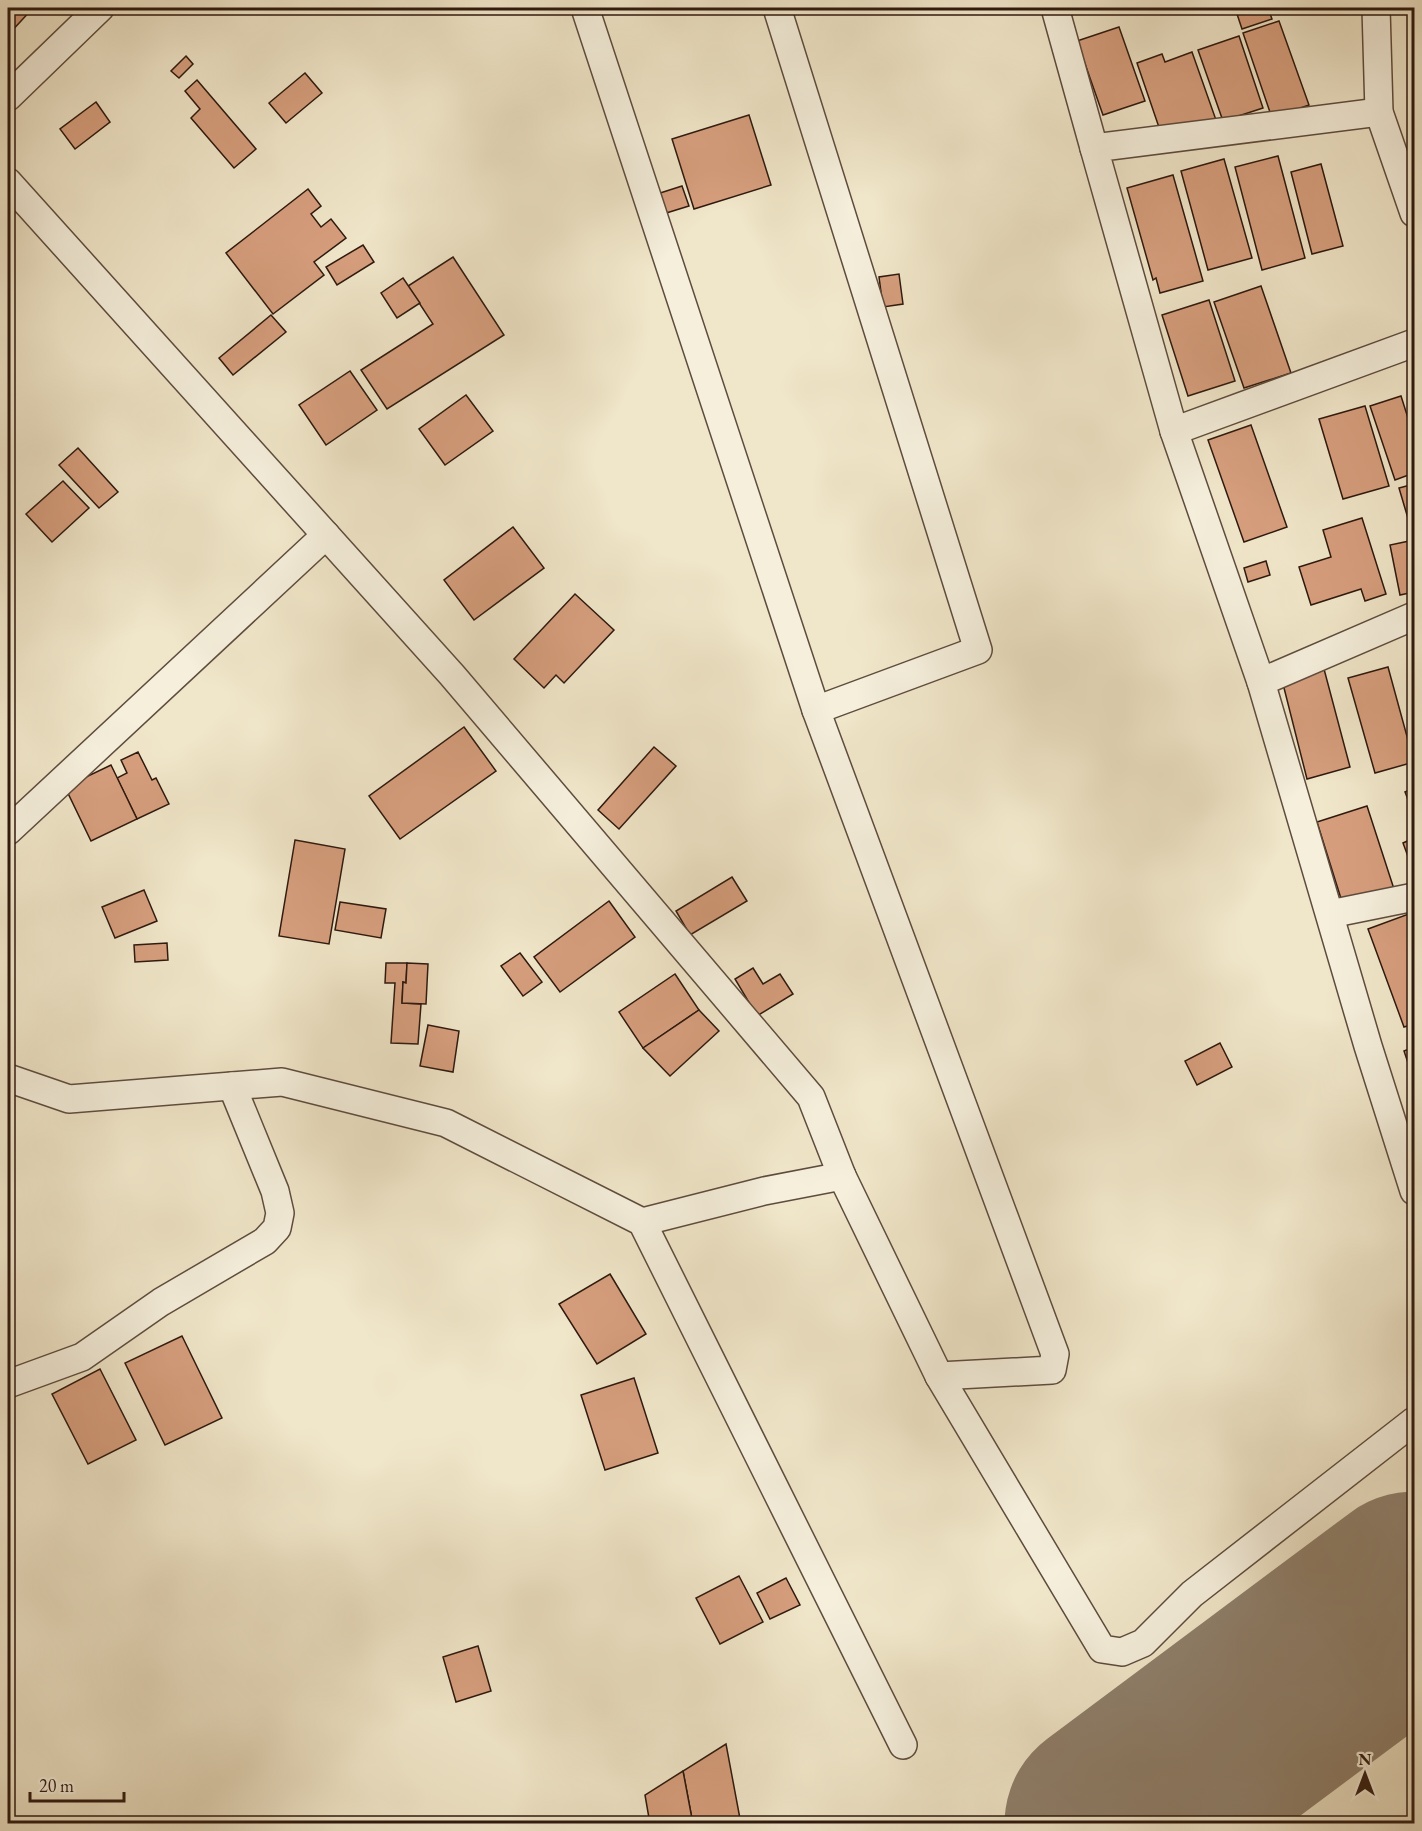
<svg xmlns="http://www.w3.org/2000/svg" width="1422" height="1831" font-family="'EB Garamond',serif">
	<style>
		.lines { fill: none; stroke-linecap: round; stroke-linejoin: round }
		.runway { stroke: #8f806c; stroke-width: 213 }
		.building { fill: #d69e7d; stroke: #2e190f; stroke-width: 1.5 }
		.minor-casing { stroke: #5e4c3e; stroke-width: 30 }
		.minor { stroke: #f5efdc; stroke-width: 27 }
	</style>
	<rect width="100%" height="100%" fill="#f0e6c9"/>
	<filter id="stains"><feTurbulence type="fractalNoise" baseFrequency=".00333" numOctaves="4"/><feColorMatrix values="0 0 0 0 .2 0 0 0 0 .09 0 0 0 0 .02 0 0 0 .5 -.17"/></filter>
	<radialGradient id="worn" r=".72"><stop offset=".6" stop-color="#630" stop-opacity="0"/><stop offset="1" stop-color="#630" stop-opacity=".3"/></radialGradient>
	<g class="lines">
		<polyline class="runway" points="1111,1824 1414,1598"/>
	</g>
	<g class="building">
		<polygon points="8,8 33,8 8,35"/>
		<polygon points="1235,8 1268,8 1272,19 1242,29"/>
		<polygon points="1279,21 1309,105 1272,118 1243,33"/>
		<polygon points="1119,27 1145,101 1103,115 1077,41"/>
		<polygon points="1239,36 1263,108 1223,121 1198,50"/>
		<polygon points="1192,52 1216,120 1163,139 1137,63 1162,54 1165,62"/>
		<polygon points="186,56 193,64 179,78 171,71"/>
		<polygon points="305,73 322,93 286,123 269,103"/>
		<polygon points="197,80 256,149 234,168 191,118 200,109 185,91"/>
		<polygon points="96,102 110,122 75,149 60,129"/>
		<polygon points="749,115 771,185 694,209 672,139"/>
		<polygon points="1278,156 1305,258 1262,270 1235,167"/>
		<polygon points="1224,159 1252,258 1208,270 1181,171"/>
		<polygon points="1321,164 1343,246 1312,254 1291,172"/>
		<polygon points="1173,175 1203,281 1160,293 1156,278 1153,280 1127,188"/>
		<polygon points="682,186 689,206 663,214 657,194"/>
		<polygon points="308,189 321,206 311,214 321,227 331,219 346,238 314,262 324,275 273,314 226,253"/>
		<polygon points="363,245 374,262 337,285 326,267"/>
		<polygon points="453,257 504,335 387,409 361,370 433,324 408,286"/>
		<polygon points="899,274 903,304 883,307 879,277"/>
		<polygon points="403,278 420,303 397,318 381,293"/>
		<polygon points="1261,286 1291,373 1244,388 1214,302"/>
		<polygon points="1209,300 1235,381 1188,396 1162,315"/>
		<polygon points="271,315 286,332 233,375 219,358"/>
		<polygon points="350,371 377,410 326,445 299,405"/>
		<polygon points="466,395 493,431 445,465 419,429"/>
		<polygon points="1401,396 1414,437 1414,473 1395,480 1370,406"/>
		<polygon points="1365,406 1389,486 1343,499 1319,419"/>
		<polygon points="1251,425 1287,527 1244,542 1208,440"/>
		<polygon points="78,448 118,492 99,508 59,465"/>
		<polygon points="63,481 89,508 52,542 26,514"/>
		<polygon points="1414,484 1414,532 1412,532 1399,488"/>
		<polygon points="1362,518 1386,594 1365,601 1361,589 1311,605 1299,567 1331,557 1323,530"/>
		<polygon points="513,527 544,568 474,620 444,580"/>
		<polygon points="1414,540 1414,592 1400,595 1390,545"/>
		<polygon points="1266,561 1270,575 1248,582 1244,568"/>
		<polygon points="575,594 614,630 564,683 556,675 544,688 514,659"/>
		<polygon points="1388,667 1414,762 1375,773 1348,678"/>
		<polygon points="1324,669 1350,767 1307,779 1282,680"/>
		<polygon points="464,727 496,771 400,839 369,796"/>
		<polygon points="654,747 676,766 619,829 598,810"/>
		<polygon points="138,752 152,780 156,778 169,804 137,819 117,778 127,773 121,760"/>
		<polygon points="111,765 137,819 91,841 65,787"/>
		<polygon points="1414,788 1414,815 1405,792"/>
		<polygon points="1367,806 1394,889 1343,905 1317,822"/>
		<polygon points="1414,838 1414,873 1403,843"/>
		<polygon points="295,840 345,849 329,944 279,936"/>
		<polygon points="732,877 747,901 690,935 676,911"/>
		<polygon points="144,890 157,921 115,938 102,907"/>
		<polygon points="609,901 635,937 560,992 534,957"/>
		<polygon points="340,902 386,909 381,938 335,930"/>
		<polygon points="1414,912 1414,1024 1404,1027 1368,929"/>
		<polygon points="167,943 168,960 135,962 134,945"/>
		<polygon points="520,953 542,982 523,996 501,966"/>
		<polygon points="386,963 407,963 406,983 403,982 402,1003 421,1004 418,1044 391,1043 395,983 385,983"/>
		<polygon points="407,963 428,964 426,1004 402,1003 403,982 406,983"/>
		<polygon points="753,968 763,984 780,974 793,994 757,1016 735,979"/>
		<polygon points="675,974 699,1010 643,1048 619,1012"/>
		<polygon points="699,1010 719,1031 670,1076 643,1048"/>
		<polygon points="428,1025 459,1031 453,1072 420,1066"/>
		<polygon points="1220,1043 1232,1067 1197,1085 1185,1061"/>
		<polygon points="1414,1047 1414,1081 1404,1051"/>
		<polygon points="610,1274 646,1334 597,1364 559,1304"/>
		<polygon points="182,1336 222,1418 165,1445 125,1363"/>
		<polygon points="100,1369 136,1440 88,1464 52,1394"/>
		<polygon points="634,1378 658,1453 605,1470 581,1395"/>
		<polygon points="739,1576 763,1622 720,1644 696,1598"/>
		<polygon points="786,1578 800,1605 770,1619 757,1593"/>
		<polygon points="478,1646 491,1691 456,1702 443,1657"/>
		<polygon points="726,1744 741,1824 693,1824 683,1771"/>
		<polygon points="683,1771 693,1824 650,1824 645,1795"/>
	</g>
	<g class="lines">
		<g class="minor-casing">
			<g id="minor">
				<polyline points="585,8 816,710 1055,1354 1052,1370 939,1376"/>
				<polyline points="777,8 978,650 816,710"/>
				<polyline points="1055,8 1094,148"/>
				<polyline points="1376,8 1379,112 1414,213"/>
				<polyline points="8,97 100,8"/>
				<polyline points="1379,112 1094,148 1174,431 1261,682 1368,1046 1414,1191"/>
				<polyline points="8,182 452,675 811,1097 842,1176 939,1376 1102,1649 1122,1652 1143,1643 1192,1594 1414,1421"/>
				<polyline points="1174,431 1414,343"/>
				<polyline points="1261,682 1414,616"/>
				<polyline points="8,831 326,535"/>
				<polyline points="1330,914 1414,897"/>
				<polyline points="8,1078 69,1099 282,1082 446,1123 642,1222 903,1745"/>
				<polyline points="642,1222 764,1191 842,1176"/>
				<polyline points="8,1384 82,1357 161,1302 265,1241 277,1228 280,1213 275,1191 232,1086"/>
			</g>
		</g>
		<use href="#minor" class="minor"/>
	</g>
	<rect width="1422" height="1831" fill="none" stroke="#f0e6c9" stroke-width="30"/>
	<rect x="9" y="9" width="1404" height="1813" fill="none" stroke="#2e190f" stroke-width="3"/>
	<rect x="15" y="15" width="1392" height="1801" fill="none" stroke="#2e190f" stroke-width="1.5"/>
	<g transform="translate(1365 1774)" stroke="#f5efdc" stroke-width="4.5" paint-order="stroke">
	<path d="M0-4.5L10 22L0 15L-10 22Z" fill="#2e190f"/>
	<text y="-9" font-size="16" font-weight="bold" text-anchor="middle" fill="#2e190f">N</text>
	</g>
	<path d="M30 1792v9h94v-9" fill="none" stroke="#2e190f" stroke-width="3"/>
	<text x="39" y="1792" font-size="18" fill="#2e190f" stroke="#f5efdc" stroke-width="4.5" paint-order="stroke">20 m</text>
	<rect width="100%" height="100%" filter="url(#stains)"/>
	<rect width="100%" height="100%" fill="url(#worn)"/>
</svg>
